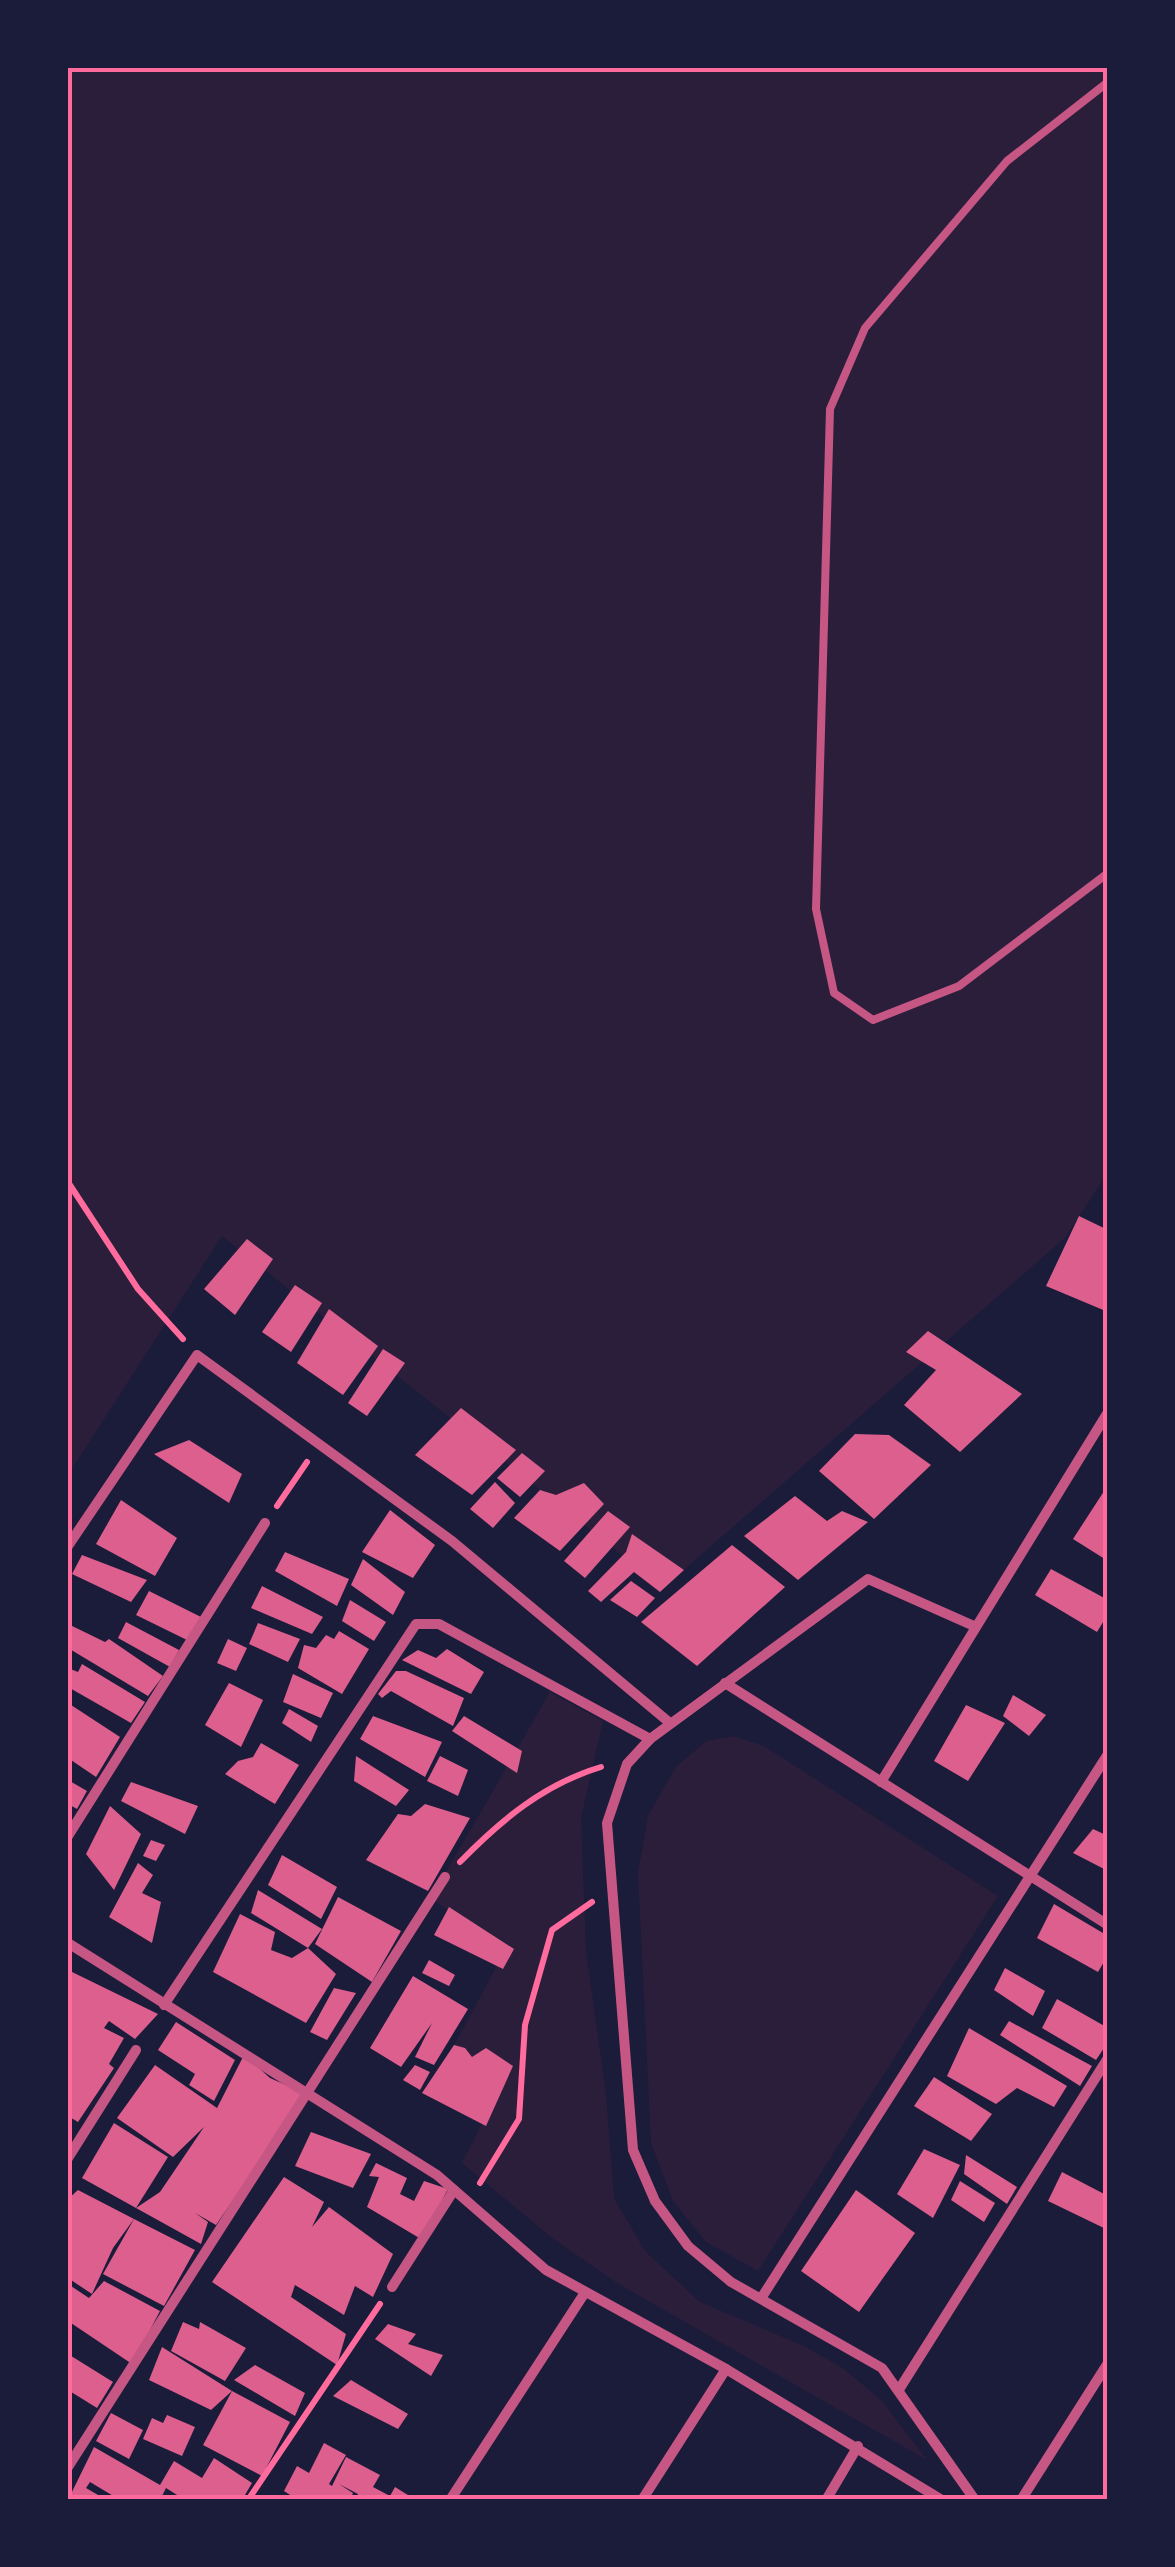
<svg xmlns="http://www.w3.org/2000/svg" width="1175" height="2567" font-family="Commissioner,sans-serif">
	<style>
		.green { fill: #2a1e3b }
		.building { fill: #dd5f8e }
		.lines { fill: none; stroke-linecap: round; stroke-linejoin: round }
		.path { stroke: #ff6b9d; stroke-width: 6 }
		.service { stroke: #c65784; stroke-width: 8 }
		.minor { stroke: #c65784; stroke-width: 10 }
		.neatline { fill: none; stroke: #ff6b9d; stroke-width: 4 }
	</style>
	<rect width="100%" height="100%" fill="#1b1b3a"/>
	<g class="green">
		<polygon points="68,68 1107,68 1108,1172 1066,1237 663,1588 222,1236 68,1475"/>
		<polygon points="550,1692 603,1721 581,1818 586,1950 606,2094 614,2198 645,2251 700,2302 804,2346 844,2369 882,2401 927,2460 620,2285 552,2238 462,2163 498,2092 445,2062 505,1951 431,1898"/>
		<polygon points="733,1736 764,1746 998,1896 758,2271 706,2242 673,2201 651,2143 638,1873 648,1815 676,1767 706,1741"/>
	</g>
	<g class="building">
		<polygon points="1079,1216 1108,1230 1108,1312 1046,1286"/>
		<polygon points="247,1239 273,1259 235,1315 204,1289"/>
		<polygon points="295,1285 322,1303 291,1352 262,1332"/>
		<polygon points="329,1309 378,1346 343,1395 297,1363"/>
		<polygon points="928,1331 1022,1394 960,1452 904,1405 936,1370 906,1352"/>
		<polygon points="383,1349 405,1363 367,1416 348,1403"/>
		<polygon points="461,1408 516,1450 472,1495 415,1455"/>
		<polygon points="855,1434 889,1435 931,1465 874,1519 819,1471"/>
		<polygon points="189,1440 242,1474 229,1503 154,1454"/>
		<polygon points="522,1453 545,1471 520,1497 497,1478"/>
		<polygon points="495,1482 515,1503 493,1528 470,1509"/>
		<polygon points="584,1483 604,1504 560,1551 514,1518 540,1490 556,1495"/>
		<polygon points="1108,1485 1108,1561 1073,1539"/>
		<polygon points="795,1496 827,1521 842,1511 868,1522 798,1580 744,1536"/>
		<polygon points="121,1500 177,1538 155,1576 96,1544"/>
		<polygon points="390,1510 435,1545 413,1578 362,1552"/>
		<polygon points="608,1511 630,1527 585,1578 564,1561"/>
		<polygon points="632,1534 684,1570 660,1592 634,1572 601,1602 588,1591 626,1552"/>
		<polygon points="732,1545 785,1587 697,1666 641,1622"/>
		<polygon points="285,1552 349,1579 337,1606 275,1571"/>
		<polygon points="82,1555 147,1580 131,1602 72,1574"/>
		<polygon points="363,1559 405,1592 393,1615 351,1585"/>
		<polygon points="1051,1569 1108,1600 1108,1614 1097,1632 1035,1595"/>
		<polygon points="631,1581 655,1598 637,1617 610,1600"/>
		<polygon points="262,1586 323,1617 312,1634 251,1608"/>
		<polygon points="149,1591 201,1617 189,1641 136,1615"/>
		<polygon points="350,1600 386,1622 374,1641 342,1621"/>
		<polygon points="126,1622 179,1650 170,1667 118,1638"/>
		<polygon points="258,1623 300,1639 288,1662 249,1644"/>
		<polygon points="68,1624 105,1642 109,1639 163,1676 148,1696 68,1648"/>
		<polygon points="339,1631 369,1649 342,1694 298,1668 304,1645 316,1648 326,1635 334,1639"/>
		<polygon points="228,1639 247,1648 236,1671 217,1663"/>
		<polygon points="447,1649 484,1672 471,1694 402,1660 418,1650 436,1658"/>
		<polygon points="82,1664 145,1702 131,1723 68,1687 68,1668 78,1672"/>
		<polygon points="396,1671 406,1671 464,1698 453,1726 391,1691 382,1698 378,1694"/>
		<polygon points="293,1674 333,1693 321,1718 283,1702"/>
		<polygon points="229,1683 263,1700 241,1747 205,1725"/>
		<polygon points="1013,1695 1046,1715 1029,1736 1003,1716"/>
		<polygon points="68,1703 120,1737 96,1777 68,1758"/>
		<polygon points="966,1705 1005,1723 968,1781 934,1761"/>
		<polygon points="289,1709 318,1726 311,1742 282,1723"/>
		<polygon points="373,1716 442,1742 425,1777 360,1739"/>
		<polygon points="464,1716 522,1751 517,1773 452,1731"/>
		<polygon points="261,1743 299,1765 275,1804 225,1774 238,1761 253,1757"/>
		<polygon points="356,1756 409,1790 396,1806 354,1781"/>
		<polygon points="440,1756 468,1770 458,1796 427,1781"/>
		<polygon points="68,1780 87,1791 77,1809 68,1804"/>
		<polygon points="131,1782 198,1806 185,1834 121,1801"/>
		<polygon points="425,1804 470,1818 428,1891 366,1860 398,1814 411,1816"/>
		<polygon points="110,1806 141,1834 114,1890 86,1854"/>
		<polygon points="1093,1829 1108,1836 1108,1871 1073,1853"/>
		<polygon points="151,1840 165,1845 156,1861 143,1856"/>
		<polygon points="282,1855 337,1887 321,1919 268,1885"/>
		<polygon points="138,1863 153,1875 142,1893 161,1902 152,1943 109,1917"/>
		<polygon points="258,1890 322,1929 308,1948 251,1913"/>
		<polygon points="338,1897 401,1931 372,1982 315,1944"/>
		<polygon points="1054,1904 1108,1936 1108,1955 1098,1972 1037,1938"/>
		<polygon points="449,1907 514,1949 503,1969 434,1935"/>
		<polygon points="240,1914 275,1932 271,1950 292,1958 308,1948 336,1974 306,2023 213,1972"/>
		<polygon points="429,1960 455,1975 449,1986 422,1973"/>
		<polygon points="1005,1968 1045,1991 1033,2016 994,1990"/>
		<polygon points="68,1970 158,2014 135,2039 109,2021 104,2028 124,2038 109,2064 114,2068 78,2122 68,2116"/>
		<polygon points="413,1976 468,2009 434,2065 415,2057 432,2023 401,2067 370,2048"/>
		<polygon points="334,1988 356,1993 327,2040 310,2032"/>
		<polygon points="1057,1999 1108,2028 1108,2042 1096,2060 1042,2028"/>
		<polygon points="1009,2021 1092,2066 1080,2086 1000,2035"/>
		<polygon points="176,2022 235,2060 214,2101 189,2085 195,2074 158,2050"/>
		<polygon points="969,2028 1067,2086 1054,2107 1017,2088 996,2104 947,2076"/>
		<polygon points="454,2045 465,2048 472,2057 486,2048 513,2066 486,2126 422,2093"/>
		<polygon points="244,2055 270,2078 306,2094 216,2225 195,2213 208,2222 201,2244 136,2208 160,2192 204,2127 173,2157 117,2118 155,2065 217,2108"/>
		<polygon points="415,2065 430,2072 420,2090 403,2080"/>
		<polygon points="934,2077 992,2114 971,2141 914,2106"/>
		<polygon points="114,2123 168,2157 136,2208 82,2178"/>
		<polygon points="311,2132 371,2154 353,2188 295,2166"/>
		<polygon points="924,2149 960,2165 933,2218 897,2194"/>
		<polygon points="966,2155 1017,2187 1007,2204 964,2174"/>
		<polygon points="376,2163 407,2178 400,2194 414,2201 424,2181 448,2189 421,2239 367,2207 379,2177 369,2176"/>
		<polygon points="1062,2172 1108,2196 1108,2230 1048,2201"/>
		<polygon points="284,2177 324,2202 312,2227 329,2207 393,2254 373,2297 355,2286 344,2315 295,2285 291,2297 346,2334 337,2365 212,2282"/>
		<polygon points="960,2181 995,2203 984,2222 951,2200"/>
		<polygon points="78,2190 134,2219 113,2248 92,2294 68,2278 68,2199"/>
		<polygon points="856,2190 915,2233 859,2312 801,2271"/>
		<polygon points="134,2219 195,2250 164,2306 103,2274"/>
		<polygon points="104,2281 160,2311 132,2364 68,2321 68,2284 89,2298"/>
		<polygon points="183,2322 199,2329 200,2322 246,2348 225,2381 171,2351"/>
		<polygon points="388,2324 416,2334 408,2344 443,2355 431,2376 375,2339"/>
		<polygon points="162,2347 232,2391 211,2410 149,2380"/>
		<polygon points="68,2354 113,2382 97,2408 68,2390"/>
		<polygon points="255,2365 305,2393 295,2416 234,2380"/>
		<polygon points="351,2380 408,2414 398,2429 333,2396"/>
		<polygon points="232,2391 290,2422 262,2476 203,2445"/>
		<polygon points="111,2413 143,2430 129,2459 96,2441"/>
		<polygon points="167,2415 195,2427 182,2456 143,2439 152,2418 163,2423"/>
		<polygon points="324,2443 346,2455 329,2484 332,2486 346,2457 380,2475 373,2487 390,2496 395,2487 416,2500 355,2500 358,2494 339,2484 353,2493 350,2500 298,2500 284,2491 297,2466 309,2473"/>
		<polygon points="94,2447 160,2485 174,2461 202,2478 214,2458 252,2483 242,2500 230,2495 226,2500 185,2500 166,2488 160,2500 120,2500 90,2482 86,2488 107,2500 68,2500"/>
	</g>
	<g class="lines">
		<g class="path">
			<polyline points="68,1182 138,1289 183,1339"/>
			<polyline points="277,1506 307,1462"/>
			<path d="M460 1862C501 1820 544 1784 601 1767"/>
			<polyline points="480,2183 519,2119 525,2025 552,1930 592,1902"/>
			<polyline points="248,2500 380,2304"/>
		</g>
		<polyline class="service" points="1108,82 1007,161 865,328 830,409 816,909 834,993 873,1020 959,986 1108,873"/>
		<g class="minor">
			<polyline points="68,1546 197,1355 452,1541 670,1723"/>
			<polyline points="974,1626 868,1579 650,1739 627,1764 607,1823 633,2150 655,2201 688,2246 731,2282 882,2368 975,2500"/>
			<polyline points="725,1683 1108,1925"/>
			<polyline points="881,1782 1108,1412"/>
			<polyline points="68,1836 265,1523"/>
			<polyline points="68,1943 437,2175 546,2270 726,2369 942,2500"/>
			<polyline points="164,2005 416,1624 439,1624 650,1739"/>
			<polyline points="68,2158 136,2050"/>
			<polyline points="392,2287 454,2190"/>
			<polyline points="762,2297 1108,1754"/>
			<polyline points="900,2388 1108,2058"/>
			<polyline points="68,2467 445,1877"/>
			<polyline points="450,2500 584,2294"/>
			<polyline points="642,2500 726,2369"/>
			<polyline points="826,2500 858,2446"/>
			<polyline points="1021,2500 1108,2363"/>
		</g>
	</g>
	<rect width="1175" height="2567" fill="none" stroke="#1b1b3a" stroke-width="140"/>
	<rect x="70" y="70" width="1035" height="2427" class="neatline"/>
</svg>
